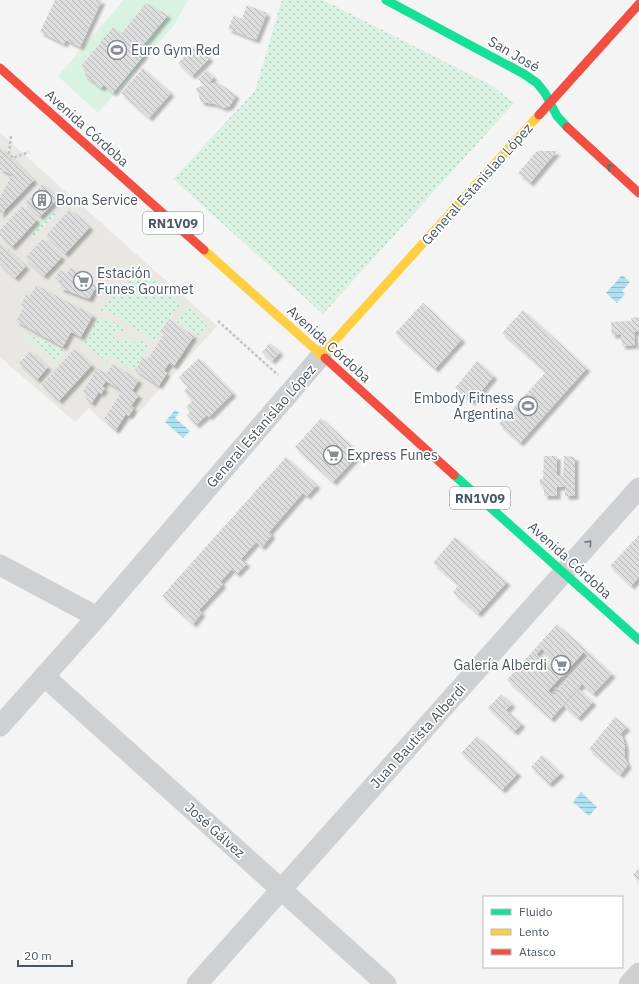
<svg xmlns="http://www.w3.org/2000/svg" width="639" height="984" font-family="'IBM Plex Sans',sans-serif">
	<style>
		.commercial { fill: #e8e7e3 }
		.grass { fill: url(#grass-dots) }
		.park { fill: #d9f2e3 }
		.water { fill: url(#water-rules) }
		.building { fill: url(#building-back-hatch); fill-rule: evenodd; filter: url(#shadow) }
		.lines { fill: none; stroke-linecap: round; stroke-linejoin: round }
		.path { stroke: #bcc7c4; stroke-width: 2.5; stroke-dasharray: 3 2; stroke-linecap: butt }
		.street { stroke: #ced0d2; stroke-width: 21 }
		.fast { stroke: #16e098; stroke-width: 9 }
		.slow { stroke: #ffcf43; stroke-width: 9 }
		.jam { stroke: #f24e42; stroke-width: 9 }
		.oneway { stroke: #3a7f72 }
		.oneway2 { stroke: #727b83 }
		.labels { text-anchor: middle; stroke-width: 3.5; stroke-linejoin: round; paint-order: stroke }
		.shield { fill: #fff; stroke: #808990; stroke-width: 1 }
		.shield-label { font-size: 13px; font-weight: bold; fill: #4a5661 }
		.poi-label { font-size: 14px; fill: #4a5661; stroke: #fff; text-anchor: start }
		.street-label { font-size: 14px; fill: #4a5661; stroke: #fff }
	</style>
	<defs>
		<pattern id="grass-dots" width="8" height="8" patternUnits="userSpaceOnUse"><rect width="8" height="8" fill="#d9f2e3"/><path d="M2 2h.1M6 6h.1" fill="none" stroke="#b2c7bb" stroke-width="1.8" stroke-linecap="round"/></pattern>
		<pattern id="water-rules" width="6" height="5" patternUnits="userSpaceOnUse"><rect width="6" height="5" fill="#aee2f0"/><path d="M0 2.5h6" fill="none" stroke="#90bac6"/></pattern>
		<pattern id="building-back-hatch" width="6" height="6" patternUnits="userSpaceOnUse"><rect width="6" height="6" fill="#ddddde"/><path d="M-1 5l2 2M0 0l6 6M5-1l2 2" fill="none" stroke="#b5b6b7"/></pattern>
		<filter id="shadow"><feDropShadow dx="3.5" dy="3.5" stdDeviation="1" flood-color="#0004"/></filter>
	</defs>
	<rect width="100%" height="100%" fill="#f4f4f4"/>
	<g class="commercial">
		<polygon points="0,133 217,326 118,435 89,408 75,422 0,357"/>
		<polygon points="557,624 612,674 593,694 582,684 564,705 529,674 514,673"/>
	</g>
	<g class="grass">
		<polygon points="282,0 323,0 491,85 514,103 323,314 173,179 255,91"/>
		<polygon points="50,210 56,211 55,215 36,235 33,235 31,231"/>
		<polygon points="142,269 181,303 155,342 112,313 100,310"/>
		<polygon points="189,305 209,323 198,335 177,322"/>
		<polygon points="108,318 124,328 124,333 121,331 115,332 114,339 117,341 123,340 125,337 127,341 132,344 138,339 150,347 134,371 111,356 107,362 84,344 97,319"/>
		<polygon points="28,333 67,352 56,363 27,336"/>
	</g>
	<polygon class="park" points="124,0 188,0 175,24 98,113 58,76"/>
	<g class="water">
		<polygon points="622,275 630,282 622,291 625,294 617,303 606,293"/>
		<polygon points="175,410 179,413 175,418 190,431 183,438 165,422"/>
		<polygon points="581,792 597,807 589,816 573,802"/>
	</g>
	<g class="building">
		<polygon points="55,0 102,0 80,47 66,40 64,44 40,32"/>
		<polygon points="146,3 168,15 140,49 145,54 113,93 104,85 101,88 84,75 88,71 81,66 113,27 121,34"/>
		<polygon points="247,5 267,13 256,40 228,29 234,15 242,19"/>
		<polygon points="196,45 210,58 192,76 178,63"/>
		<polygon points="143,68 171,93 149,118 121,93"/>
		<polygon points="207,70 214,77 209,83 219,83 236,95 230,106 224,108 215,104 201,102 196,88 204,85 198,79"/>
		<polygon points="0,147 34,180 0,215 0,197 12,175 0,169"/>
		<polygon points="537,151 557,151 530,183 518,173"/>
		<polygon points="43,184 58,198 40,217 25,203"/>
		<polygon points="22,206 37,220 12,247 0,235 0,230"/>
		<polygon points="70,209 90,227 65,254 46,236"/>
		<polygon points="43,239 62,257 44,276 25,258"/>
		<polygon points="0,243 26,266 15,278 0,264"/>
		<polygon points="71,268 96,287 89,299 60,288 62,281 55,278 60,270 66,274"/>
		<polygon points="36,285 93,315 81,337 71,332 63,347 16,321 24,307 21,305 26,294 30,296"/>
		<polygon points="423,303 462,339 435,369 395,333"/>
		<polygon points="523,310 587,368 520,443 499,424 546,372 502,333"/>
		<polygon points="639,317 639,332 634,332 635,345 622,346 621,334 612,335 611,322 632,321 631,318"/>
		<polygon points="169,319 194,336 174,366 169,363 164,371 167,373 159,386 135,370 143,358 147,360 164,334 160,332"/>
		<polygon points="270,343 280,352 272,361 262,352"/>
		<polygon points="74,349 92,365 59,401 42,385"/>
		<polygon points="30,351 48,367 37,380 19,363"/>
		<polygon points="199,358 233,393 209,417 207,415 196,425 187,415 190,412 186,407 193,400 184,391 188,387 179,377"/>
		<polygon points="477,361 494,376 472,402 455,388"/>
		<polygon points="113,364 139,380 132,391 139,395 131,406 134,408 129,416 126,414 116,430 104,419 122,391 106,381 102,387 105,388 101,394 99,392 92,403 86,399 88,395 83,392 97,368 106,374"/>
		<polygon points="321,418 360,453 333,482 295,447"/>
		<polygon points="544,456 557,456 557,475 563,475 564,456 575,457 575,496 565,496 565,487 557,487 557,496 544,496 544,486 540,485 540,479 543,479"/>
		<polygon points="286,457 317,485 307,496 303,493 269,532 272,535 262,547 256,542 241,559 247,563 237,574 232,569 220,582 223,584 199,610 202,613 193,624 162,596"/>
		<polygon points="639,535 639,577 631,586 610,566"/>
		<polygon points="455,537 507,582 478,614 453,592 459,585 433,563"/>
		<path d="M557 624 612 674 593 694 582 684 551 719 507 680ZM541 648 564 668 558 674 536 654ZM584 652 588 657 553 695 548 691Z"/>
		<polygon points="579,689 593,702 578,718 564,706"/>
		<polygon points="501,694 512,704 506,710 522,724 514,732 488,708"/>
		<polygon points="615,717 627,727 621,733 625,745 625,758 628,765 620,775 589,749"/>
		<polygon points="477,736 518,773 502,790 461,753"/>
		<polygon points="542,755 561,773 549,784 531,767"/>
		<polygon points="639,868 639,881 633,875"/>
	</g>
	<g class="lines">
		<g class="path">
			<polyline points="11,136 9,153 13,158 29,152"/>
			<polyline points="218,321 278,375"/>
			<polyline points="556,687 553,692 554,693 557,690"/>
		</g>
		<g class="street">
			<polyline points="0,565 97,617"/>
			<polyline points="44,676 386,984"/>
			<polyline points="0,726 97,617 321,356"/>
			<polyline points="197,984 639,488"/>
			<polyline points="629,984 639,973"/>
		</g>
		<g class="fast">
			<polyline points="386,0 524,74 537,83 545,93 557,116 567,127"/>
			<polyline points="454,475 639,640"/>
		</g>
		<g class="slow">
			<polyline points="204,250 325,358"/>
			<polyline points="321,356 539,115"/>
		</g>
		<g class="jam">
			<polyline points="0,68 204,250"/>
			<polyline points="539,115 639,4"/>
			<polyline points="567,127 639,193"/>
			<polyline points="325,358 454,475"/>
		</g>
	</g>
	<defs><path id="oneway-chevron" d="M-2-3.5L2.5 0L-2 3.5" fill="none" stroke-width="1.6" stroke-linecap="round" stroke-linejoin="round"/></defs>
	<use class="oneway" href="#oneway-chevron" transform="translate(610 167) rotate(-138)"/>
	<use class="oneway2" href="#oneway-chevron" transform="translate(589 543) rotate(-48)"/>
	<defs>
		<g id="stadium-ring" transform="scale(1)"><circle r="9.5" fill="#fff" stroke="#868d94" stroke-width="1.5"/><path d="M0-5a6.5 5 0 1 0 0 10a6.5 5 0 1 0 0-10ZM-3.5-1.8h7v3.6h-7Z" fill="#868d94"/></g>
		<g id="building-ring" transform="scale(1)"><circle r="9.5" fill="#fff" stroke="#868d94" stroke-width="1.5"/><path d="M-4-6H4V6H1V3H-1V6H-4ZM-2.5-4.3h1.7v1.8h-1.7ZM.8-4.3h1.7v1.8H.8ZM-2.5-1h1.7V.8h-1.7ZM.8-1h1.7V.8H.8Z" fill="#868d94"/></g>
		<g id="supermarket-ring" transform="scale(1)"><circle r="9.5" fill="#fff" stroke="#868d94" stroke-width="1.5"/><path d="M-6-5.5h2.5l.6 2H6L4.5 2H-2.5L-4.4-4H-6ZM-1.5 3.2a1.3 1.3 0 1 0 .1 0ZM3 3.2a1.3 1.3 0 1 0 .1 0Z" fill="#868d94"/></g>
	</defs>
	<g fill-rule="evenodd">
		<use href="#stadium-ring" x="117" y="50"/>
		<use href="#building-ring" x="42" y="200"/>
		<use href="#supermarket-ring" x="83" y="281"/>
		<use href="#stadium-ring" x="528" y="406"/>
		<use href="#supermarket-ring" x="333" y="455"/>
		<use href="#supermarket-ring" x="561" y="665"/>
	</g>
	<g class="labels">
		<g class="shield">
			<rect x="143" y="212" width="60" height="22" rx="3"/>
			<rect x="450" y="487" width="60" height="22" rx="3"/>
		</g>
		<g class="shield-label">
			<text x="173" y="228">RN1V09</text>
			<text x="480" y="503">RN1V09</text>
		</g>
		<g class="poi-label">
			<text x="131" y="55">Euro Gym Red</text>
			<text x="56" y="205">Bona Service</text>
			<text x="97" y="278">Estación<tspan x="97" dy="16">Funes Gourmet</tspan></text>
			<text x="514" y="403" text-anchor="end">Embody Fitness<tspan x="514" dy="16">Argentina</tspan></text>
			<text x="347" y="460">Express Funes</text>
			<text x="547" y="670" text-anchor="end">Galería Alberdi</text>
		</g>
		<g class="street-label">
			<text transform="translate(514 54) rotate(30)" y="5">San José</text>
			<text transform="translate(87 128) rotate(42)" y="5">Avenida Córdoba</text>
			<text transform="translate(477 184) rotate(-48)" y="5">General Estanislao López</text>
			<text transform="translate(329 344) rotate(42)" y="5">Avenida Córdoba</text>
			<text transform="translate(261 426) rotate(-49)" y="5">General Estanislao López</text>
			<text transform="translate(570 560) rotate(42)" y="5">Avenida Córdoba</text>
			<text transform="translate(418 736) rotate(-48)" y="5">Juan Bautista Alberdi</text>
			<text transform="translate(215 830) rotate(42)" y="5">José Gálvez</text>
		</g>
	</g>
	<rect x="483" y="896" width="140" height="72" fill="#ffffff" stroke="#b7bbc0"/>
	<rect x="491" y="909" width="20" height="6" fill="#16e098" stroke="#b7bbc0"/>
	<text x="519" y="916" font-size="12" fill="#4a5661">Fluido</text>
	<rect x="491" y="929" width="20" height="6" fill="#ffcf43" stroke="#b7bbc0"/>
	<text x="519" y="936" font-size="12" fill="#4a5661">Lento</text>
	<rect x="491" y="949" width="20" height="6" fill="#f24e42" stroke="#b7bbc0"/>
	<text x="519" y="956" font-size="12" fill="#4a5661">Atasco</text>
	<path d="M18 960v6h54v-6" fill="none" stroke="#4a5661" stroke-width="2"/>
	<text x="24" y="960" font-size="12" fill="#4a5661" stroke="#ffffff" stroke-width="3" paint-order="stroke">20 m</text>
</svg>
